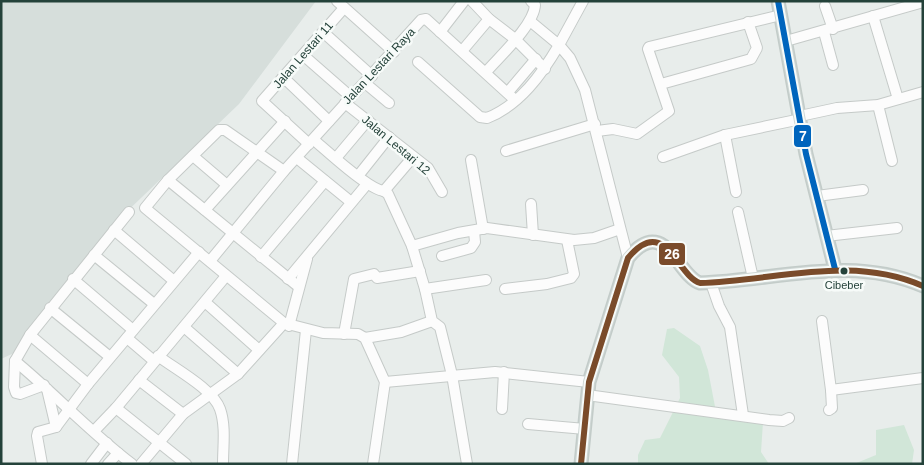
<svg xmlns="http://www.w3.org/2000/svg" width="924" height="465" font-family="Arial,sans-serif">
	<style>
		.built { fill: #d6dedb }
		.green { fill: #d1e6d8 }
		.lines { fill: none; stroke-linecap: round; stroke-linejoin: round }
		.minor-casing { stroke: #c5cac8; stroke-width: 12 }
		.major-casing { stroke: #c3ccc9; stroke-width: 15 }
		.minor { stroke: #fcfcfc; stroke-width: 10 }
		.major { stroke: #cfd7d5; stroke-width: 12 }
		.bus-1-casing { stroke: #f7fbf9; stroke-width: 10 }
		.bus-2-casing { stroke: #f7fbf9; stroke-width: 10 }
		.bus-1 { stroke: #0065bd; stroke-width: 6 }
		.bus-2 { stroke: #7a4b2a; stroke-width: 6 }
		.bus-dot { fill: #24423a; stroke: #f7fbf9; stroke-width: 2 }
		.labels { text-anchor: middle; stroke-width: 5; stroke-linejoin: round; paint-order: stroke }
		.bus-label { font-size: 11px; fill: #24423a; stroke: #f7fbf9 }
		.street-label { font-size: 12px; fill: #24423a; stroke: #f7fbf9 }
		.line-badge { stroke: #f7fbf9; stroke-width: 2 }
		.badge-label { font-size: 14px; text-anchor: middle; font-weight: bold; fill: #fff }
	</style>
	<rect width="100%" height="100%" fill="#e8edeb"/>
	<polygon class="built" points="1,1 316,1 239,104 117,221 14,353 1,359"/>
	<g class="green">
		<polygon points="674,328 700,346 708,370 717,417 763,422 761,452 769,464 638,464 638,455 645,440 660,438 680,398 679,377 662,355 667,329"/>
		<polygon points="904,425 914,450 912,464 854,464 876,455 876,430"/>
	</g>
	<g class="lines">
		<g class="minor-casing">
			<g id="minor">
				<polyline points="337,1 394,52"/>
				<polyline points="472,1 489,19 515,39 545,69"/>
				<polyline points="825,6 833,29"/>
				<polyline points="873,16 898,99"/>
				<polyline points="530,21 559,45 583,1"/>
				<polyline points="323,32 372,76"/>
				<polyline points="440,32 464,1"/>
				<polyline points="824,32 833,65"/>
				<polyline points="786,41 923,2"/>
				<polyline points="462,51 489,19"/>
				<polyline points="303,55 351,97"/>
				<path d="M418 62 480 117 487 118C520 105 542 74 559 45L570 58 585 90 628 258"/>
				<path d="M486 72C500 56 534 25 535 5L531 1"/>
				<polyline points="283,77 329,121"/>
				<polyline points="365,83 389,103"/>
				<polyline points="661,84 751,59 757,48 748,22"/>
				<polyline points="508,92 536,59"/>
				<polyline points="345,103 428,168 442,192"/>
				<polyline points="878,105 892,161"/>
				<polyline points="800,116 837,108 878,105 923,92"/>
				<polyline points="597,131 613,129 637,134 669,111 648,49 649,47 781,15"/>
				<polyline points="725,135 736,192"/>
				<path d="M314 140C327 151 369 190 384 191"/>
				<polyline points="309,144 262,101 344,8"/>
				<polyline points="506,151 595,124"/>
				<polyline points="193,156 227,185"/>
				<polyline points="663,157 725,135 801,119"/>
				<polyline points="297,158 351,202"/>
				<polyline points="336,158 368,120"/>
				<polyline points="471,160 483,229"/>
				<polyline points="284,171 225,130 219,130 168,180 145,208 284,323 323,333 358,334 365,338 385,382 373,464"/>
				<polyline points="358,176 389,137"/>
				<polyline points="168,180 299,287"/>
				<polyline points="384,191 388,194 412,246 425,289 432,321 440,327 452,375 467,464"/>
				<polyline points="384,191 413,157"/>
				<polyline points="817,196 863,190"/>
				<polyline points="531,204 533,235"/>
				<polyline points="205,210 285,121"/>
				<polyline points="738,212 753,278"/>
				<polyline points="114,230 174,281"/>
				<polyline points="826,236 897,228"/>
				<polyline points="412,246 458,233 487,228 574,240 594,238 620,229"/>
				<polyline points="94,255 154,304"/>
				<polyline points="442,256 471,248 475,242 474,231"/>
				<polyline points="261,257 325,181"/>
				<polyline points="210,261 284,171 421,20 426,19 515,100"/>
				<polyline points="73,279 133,330"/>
				<polyline points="288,279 367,184"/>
				<polyline points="711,283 719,306 730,327 743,415"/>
				<polyline points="425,289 486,280"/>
				<polyline points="505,289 547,284 571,278 574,274 567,240"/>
				<polyline points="205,302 259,350"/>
				<polyline points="50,308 110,357"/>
				<polyline points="822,321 831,390 923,378"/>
				<polyline points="289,326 307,259"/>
				<polyline points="184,327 238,374"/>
				<polyline points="344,334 354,279 374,274 377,278 420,271"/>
				<polyline points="30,335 88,384"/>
				<polyline points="127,338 154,361"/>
				<polyline points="365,338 401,332 432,321"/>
				<path d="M158 356C175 369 213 389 220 409 226 426 223 446 223 464"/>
				<path d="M15 361C55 394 90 432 132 464"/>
				<polyline points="139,380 183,414"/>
				<polyline points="385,382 495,372 589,382"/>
				<polyline points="44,385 20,394 16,393 14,387 15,361 30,335 129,212"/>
				<polyline points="47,389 56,427"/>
				<polyline points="587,395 769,420 783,421 789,418"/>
				<polyline points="116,408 186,464"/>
				<polyline points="502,409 504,372"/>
				<polyline points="829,410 832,408 831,390"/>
				<polyline points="528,424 585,429"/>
				<polyline points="94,431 116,408 226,276"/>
				<polyline points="42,464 37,436 38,432 56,427 88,384 199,252"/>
				<polyline points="91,464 107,443"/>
				<polyline points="108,464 118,453"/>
				<polyline points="141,464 183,414 238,374 284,323"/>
				<polyline points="292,464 306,330"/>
			</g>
		</g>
		<g class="major-casing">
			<g id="major">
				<polyline points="778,1 806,154 835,269"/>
				<path d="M581 464 589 382 628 258C665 213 677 276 700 283 775 281 850 254 923 286"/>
			</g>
		</g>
		<use href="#minor" class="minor"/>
		<use href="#major" class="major"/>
		<g class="bus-1-casing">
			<polyline id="bus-1" points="778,1 806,154 835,269"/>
		</g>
		<g class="bus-2-casing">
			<path id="bus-2" d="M581 464 589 382 628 258C665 213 677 276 700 283 775 281 850 254 923 286"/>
		</g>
		<use href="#bus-1" class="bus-1"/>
		<use href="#bus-2" class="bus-2"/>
	</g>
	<circle class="bus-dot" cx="844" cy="271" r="4.5"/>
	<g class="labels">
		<g class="bus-label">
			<text x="844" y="289">Cibeber</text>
		</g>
		<g class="street-label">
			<text transform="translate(303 55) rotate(-49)" y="4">Jalan Lestari 11</text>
			<text transform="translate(379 66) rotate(-47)" y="4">Jalan Lestari Raya</text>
			<text transform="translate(396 145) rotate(40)" y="4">Jalan Lestari 12</text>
		</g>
	</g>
	<g class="line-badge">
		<rect x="793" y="124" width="19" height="24" rx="5" fill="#0065bd"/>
		<rect x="658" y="242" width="28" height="24" rx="5" fill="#7a4b2a"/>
	</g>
	<g class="badge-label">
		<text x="803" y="141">7</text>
		<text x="672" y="259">26</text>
	</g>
	<rect width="924" height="465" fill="none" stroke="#24423a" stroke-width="5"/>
</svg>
